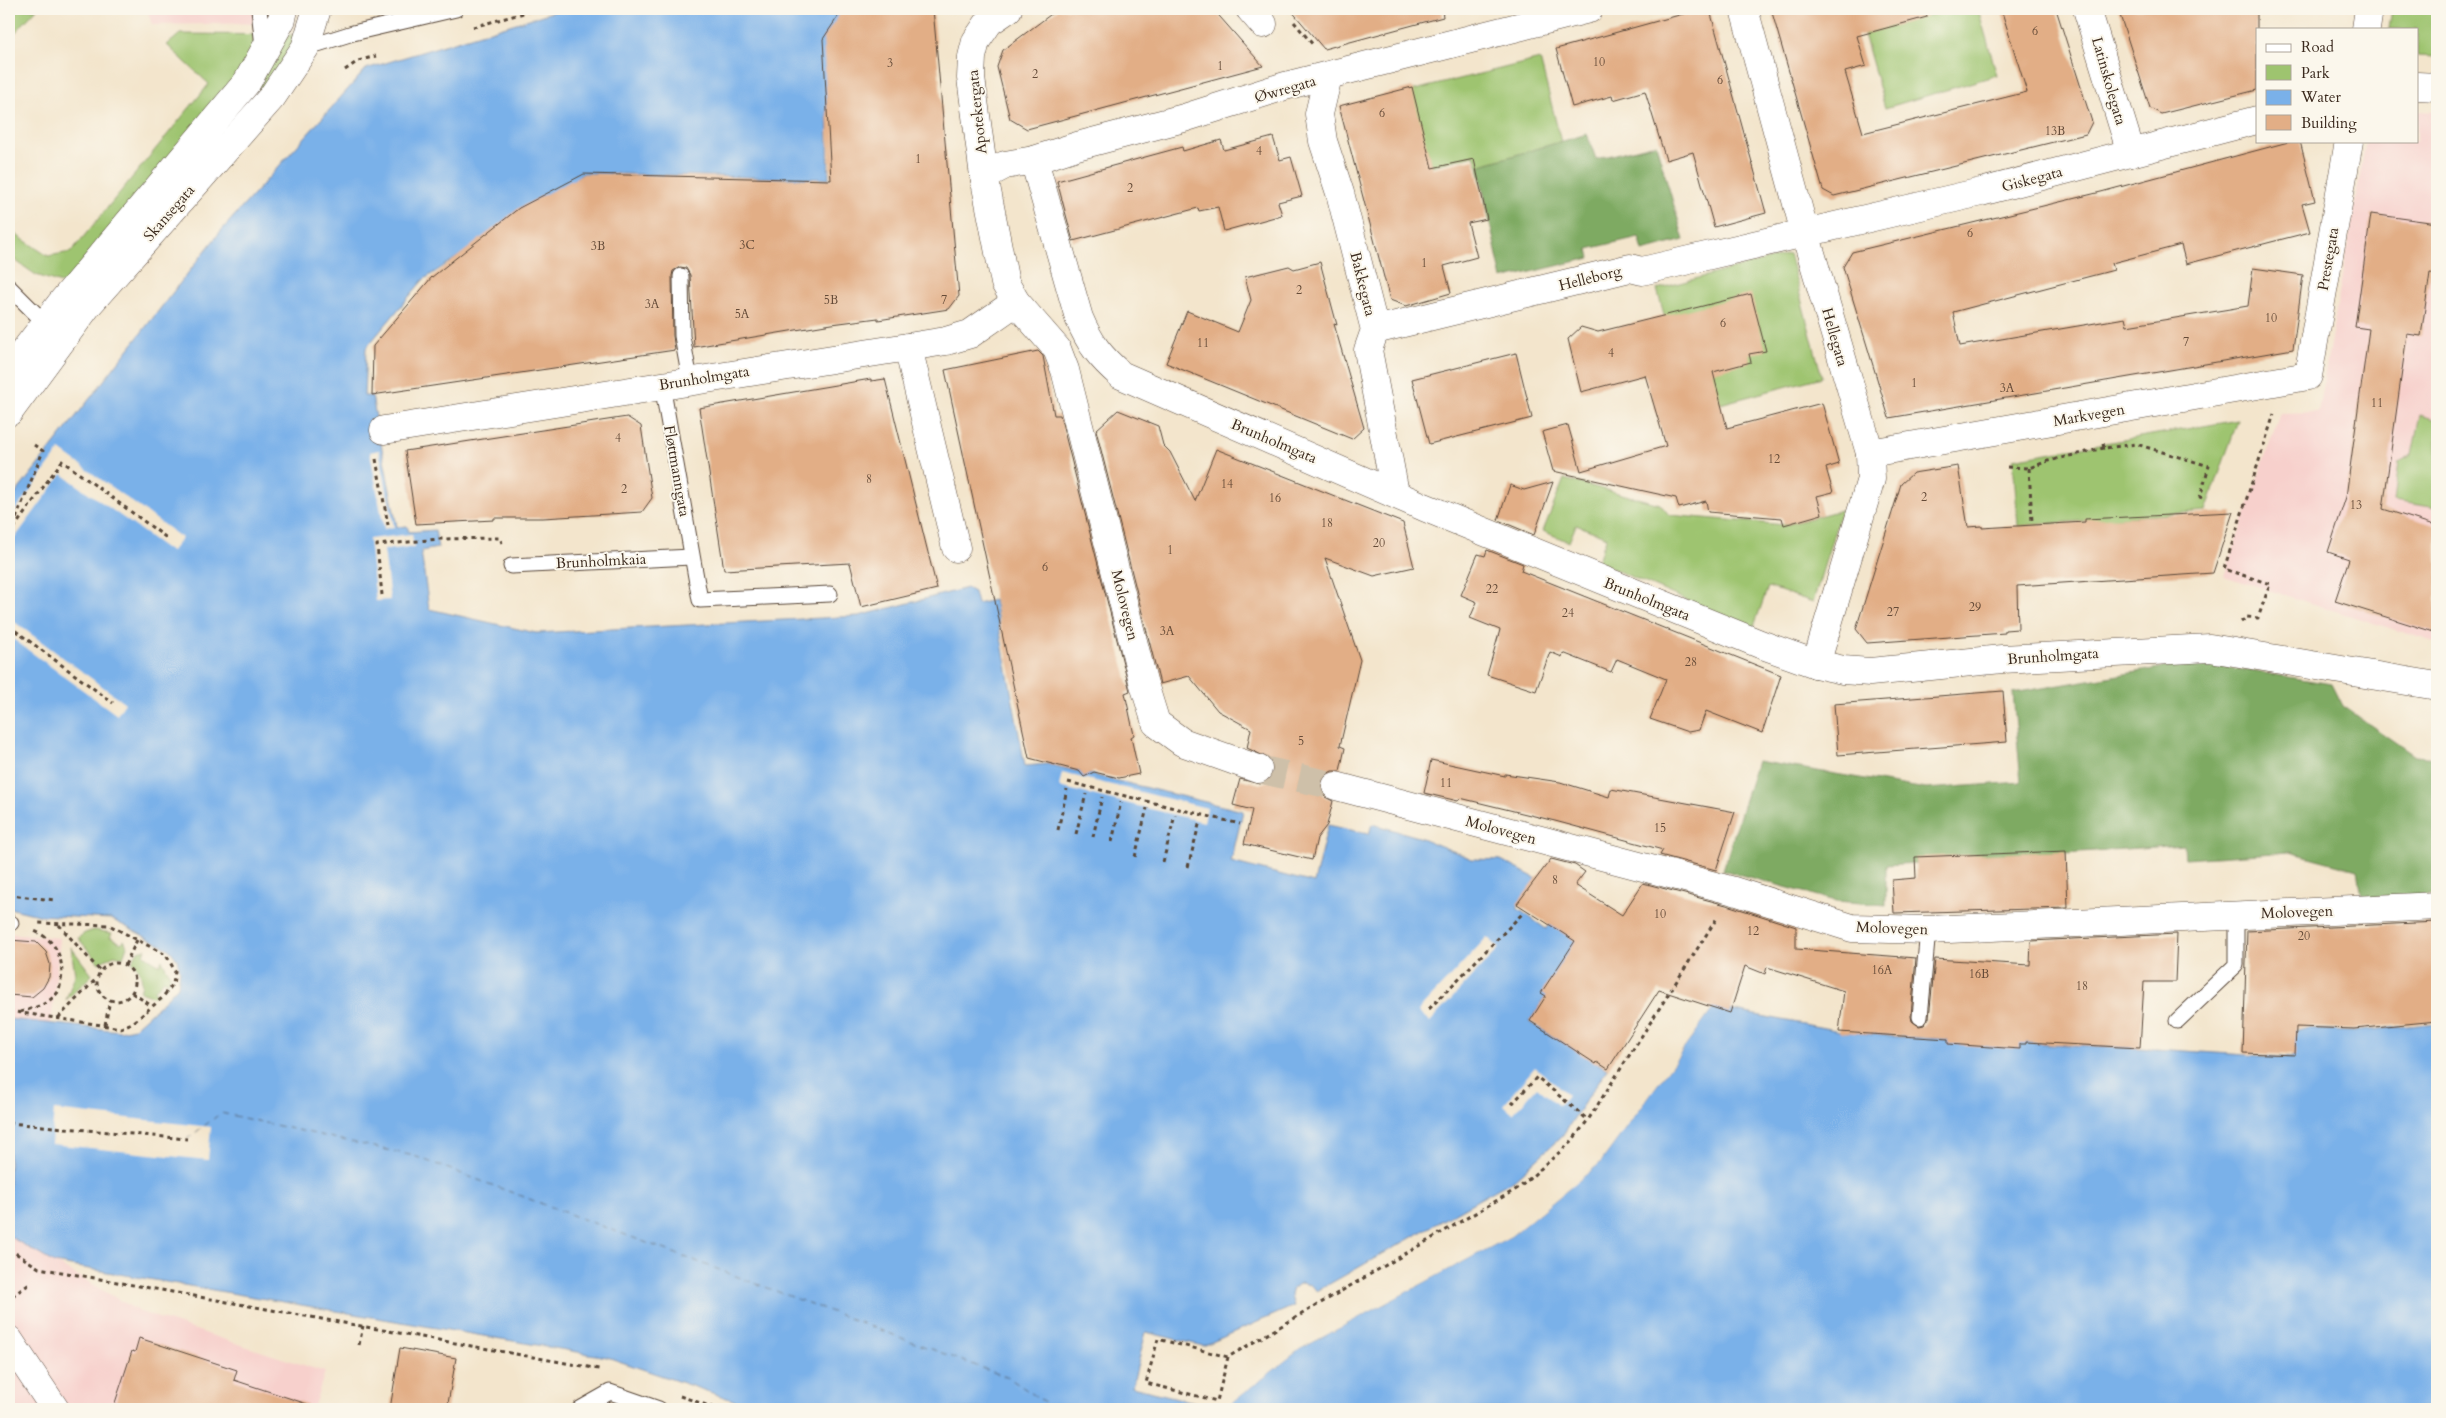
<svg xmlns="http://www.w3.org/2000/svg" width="2446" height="1418" font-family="Cardo,serif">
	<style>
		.built { fill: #f7d0cc }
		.green { fill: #9ec46f; stroke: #6c7746 }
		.forest { fill: #7eaa62; stroke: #5c6a40 }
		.water { fill: #7ab1e9; stroke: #5a6e84 }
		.pier { fill: #f3e5cc }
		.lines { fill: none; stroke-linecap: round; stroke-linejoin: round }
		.ferry { stroke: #515965; stroke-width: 1; stroke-dasharray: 6 5; stroke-linecap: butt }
		.building { fill: #e2ae86 }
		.street-tunnel { stroke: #cec0a9; stroke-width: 28; stroke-dasharray: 28 14; stroke-linecap: butt }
		.lane-casing { stroke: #574638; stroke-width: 17 }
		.street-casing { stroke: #574638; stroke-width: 29 }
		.secondary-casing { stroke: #574638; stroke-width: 29 }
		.path { stroke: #574638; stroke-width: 3; stroke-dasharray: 4 4; stroke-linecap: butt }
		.lane { stroke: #fff; stroke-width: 15 }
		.street { stroke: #fff; stroke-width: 28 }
		.secondary { stroke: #fff; stroke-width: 28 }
		.labels { text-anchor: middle; stroke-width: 4; stroke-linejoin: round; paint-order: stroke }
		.number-label { font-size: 12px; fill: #654b38 }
		.street-label { font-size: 15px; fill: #3b2a1e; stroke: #fbf7ec }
	</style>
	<rect width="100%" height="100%" fill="#fbf7ec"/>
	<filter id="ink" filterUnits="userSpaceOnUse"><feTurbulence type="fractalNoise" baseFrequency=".02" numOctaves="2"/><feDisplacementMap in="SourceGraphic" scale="10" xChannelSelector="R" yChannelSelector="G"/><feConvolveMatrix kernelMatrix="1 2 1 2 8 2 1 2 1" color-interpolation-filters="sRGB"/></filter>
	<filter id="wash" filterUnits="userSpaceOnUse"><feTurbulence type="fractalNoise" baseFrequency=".0096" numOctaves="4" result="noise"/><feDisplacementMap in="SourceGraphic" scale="20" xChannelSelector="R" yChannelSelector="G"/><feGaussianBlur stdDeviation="1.12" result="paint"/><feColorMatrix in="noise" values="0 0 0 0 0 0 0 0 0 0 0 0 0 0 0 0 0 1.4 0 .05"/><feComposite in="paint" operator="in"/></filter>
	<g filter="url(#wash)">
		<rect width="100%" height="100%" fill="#f3e5cc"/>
		<g class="built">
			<polygon points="147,9 265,9 269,23 152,25"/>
			<polygon points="2417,111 2437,112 2437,643 2224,576 2280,413 2318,412 2366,141 2417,141"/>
			<polygon points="9,933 60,938 51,1024 9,1019"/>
			<polygon points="9,1236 140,1312 325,1372 313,1409 9,1409"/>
		</g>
		<g class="green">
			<polygon points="9,9 37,9 9,39"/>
			<polygon points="1951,9 1978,9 1997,75 1885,108 1864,34"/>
			<polygon points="2392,9 2437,9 2437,57 2417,56 2417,29 2389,29"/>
			<polygon points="180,34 304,35 283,72 92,293 36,275 9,256 9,230 48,256 71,252 209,84 167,45"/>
			<polygon points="1540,59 1561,142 1478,166 1474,155 1431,166 1411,91"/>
			<polygon points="1789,254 1822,377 1690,412 1657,289"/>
			<polygon points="2420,415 2437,420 2437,508 2394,501 2399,462 2412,455"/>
			<polygon points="2238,420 2206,511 2018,526 2013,459"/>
			<polygon points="1564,479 1660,504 1669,515 1785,525 1841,510 1813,602 1768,587 1753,629 1597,562 1607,537 1576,525 1569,542 1543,531"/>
			<polygon points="94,930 112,933 110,937 121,943 124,940 127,946 123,957 114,955 99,963 78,938 85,933"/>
			<polygon points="71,947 92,975 66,1000 75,975"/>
			<path d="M146 949 144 955 160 965 162 960 170 975 168 983 164 980 154 991 159 995 153 996 140 992C144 979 141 970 132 961L138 951Z"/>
		</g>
		<g class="forest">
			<polygon points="1587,134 1596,159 1656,144 1684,240 1643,251 1639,237 1588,249 1590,258 1502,279 1478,166"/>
			<polygon points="2195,662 2332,684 2343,706 2415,756 2437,758 2437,895 2362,898 2358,870 2290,852 2185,859 2184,845 1886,865 1886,905 1836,901 1723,870 1757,761 1926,789 2021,782 2013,693"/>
		</g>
		<g class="water">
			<polygon points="562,9 844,9 825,37 829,179 584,173 423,280 366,348 364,396 372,396 397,527 407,526 409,532 435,530 438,548 421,551 429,609 536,633 859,616 967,588 974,592 977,604 994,600 1025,766 1047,764 1243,811 1231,862 1314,883 1328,825 1369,834 1372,824 1419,837 1472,859 1501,860 1537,879 1517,908 1546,929 1555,917 1587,935 1529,1022 1607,1069 1562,1136 1515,1179 1317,1291 1310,1285 1301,1283 1293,1288 1291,1295 1294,1306 1203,1346 1146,1332 1132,1387 1224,1409 759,1409 607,1357 54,1263 9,1236 9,1019 120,1031 134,1028 166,999 178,986 180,971 177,959 169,949 111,919 38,915 9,908 9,502 220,232 366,69"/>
			<polygon points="1714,1007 1840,1031 1899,1037 2139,1048 2292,1058 2293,1029 2360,1031 2437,1023 2437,1409 1224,1409 1300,1349 1511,1236 1600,1163"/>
		</g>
		<g class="pier">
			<polygon points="60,450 182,538 171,552 62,474 9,546 9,519"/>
			<polygon points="379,450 394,527 384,529 370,452"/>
			<polygon points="412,534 414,547 384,550 390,600 376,601 369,539"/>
			<polygon points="9,618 125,703 117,715 9,636"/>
			<polygon points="1062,773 1207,808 1204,822 1059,787"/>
			<polygon points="1487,937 1499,948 1430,1022 1418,1011"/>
			<polygon points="1711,1007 1714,1007 1600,1163 1511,1236 1300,1349 1224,1409 1225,1405 1299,1347 1510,1234 1598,1162"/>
			<polygon points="1535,1067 1568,1095 1559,1106 1537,1087 1513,1114 1503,1105"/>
			<polygon points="54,1110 211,1127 208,1160 51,1144"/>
		</g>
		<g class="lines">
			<polyline class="ferry" points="187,1139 221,1113 414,1156 1009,1378 1055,1409"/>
		</g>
		<g id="blocks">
			<g class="building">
				<polygon points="843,9 933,9 959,296 949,309 878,320 878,318 832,324 694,347 690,275 686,268 680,267 673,271 672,276 673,336 675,350 372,395 373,346 432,277 519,208 584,174 831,180 823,39"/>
				<polygon points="1058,9 1213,9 1263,66 1027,129 1010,119 997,67 1003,50"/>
				<polygon points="1290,9 1442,9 1443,17 1324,49"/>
				<polygon points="1701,9 1711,14 1766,213 1714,227 1693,152 1666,160 1645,91 1613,100 1612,96 1572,107 1556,49"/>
				<polygon points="1771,9 1926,9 1927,17 1857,36 1866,66 1845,72 1863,133 2027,92 2001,9 2056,9 2092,122 2086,134 1834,196 1823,190"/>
				<polygon points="2118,9 2257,9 2257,90 2161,114 2150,108"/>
				<polygon points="1412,87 1432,168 1474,159 1487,219 1468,223 1477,257 1444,266 1451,293 1406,306 1390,300 1339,106"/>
				<polygon points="1273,137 1280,160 1291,157 1302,196 1278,202 1282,215 1224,231 1218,207 1199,211 1198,208 1073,241 1057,181 1182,147 1183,151 1221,140 1224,150"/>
				<polygon points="2292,141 2300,141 2315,201 2302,204 2310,232 2186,264 2181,245 2112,263 2114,270 1953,312 1960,346 2125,318 2127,326 2248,306 2253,268 2303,275 2293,349 1889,418 1843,267 1852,252 2101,192"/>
				<polygon points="2371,214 2437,223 2437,274 2430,273 2421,336 2407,334 2383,509 2437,526 2437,633 2335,601 2349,559 2328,552 2346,497 2369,329 2355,327"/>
				<polygon points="1320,262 1337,325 1334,324 1364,428 1352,439 1166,363 1187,311 1238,332 1251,300 1245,277 1289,266 1294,269"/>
				<polygon points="1751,294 1766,351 1749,354 1751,362 1713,372 1727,428 1822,403 1839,464 1826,468 1833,492 1817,496 1822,514 1784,525 1782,518 1708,512 1706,501 1679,508 1676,498 1553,471 1542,432 1568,425 1581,471 1666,446 1645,375 1581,392 1568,339 1581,327 1598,332"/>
				<polygon points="1038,351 1043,356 1054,415 1060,415 1130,691 1125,693 1134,735 1131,737 1139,774 1119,778 1094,772 1084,777 1079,771 1029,758 945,370"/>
				<polygon points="1516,353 1532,418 1429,444 1412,379"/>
				<polygon points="871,379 871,381 885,379 937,589 861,607 850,563 724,570 699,408"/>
				<polygon points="1118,410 1158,426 1163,445 1170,452 1195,501 1216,449 1403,523 1414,567 1374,576 1325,558 1360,660 1340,746 1345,748 1340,771 1332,771 1325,775 1321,782 1321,791 1325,797 1333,801 1327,825 1317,838 1312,860 1244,844 1252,810 1233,805 1240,779 1260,784 1268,781 1273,774 1273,766 1270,759 1247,748 1251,729 1218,711 1189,676 1160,684 1096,430"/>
				<polygon points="627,417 641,426 652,498 642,512 543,518 494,518 494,520 416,524 405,451"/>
				<polygon points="1958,466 1968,527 1982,526 1982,528 2085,522 2085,519 2233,512 2213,573 2017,586 2018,629 2005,630 2005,633 1867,643 1856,629 1901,484 1913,473"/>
				<polygon points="1553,482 1534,535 1498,520 1510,485 1524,490"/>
				<polygon points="1487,550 1523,564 1521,571 1781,675 1762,733 1706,711 1699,730 1688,732 1650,719 1666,679 1617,659 1611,672 1563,653 1562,657 1550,652 1536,691 1487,675 1500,630 1470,618 1477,602 1461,595 1478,554 1485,556"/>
				<polygon points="2003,691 2007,742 1838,755 1834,704"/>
				<polygon points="1431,760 1505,776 1505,774 1560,782 1609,797 1611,789 1735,812 1716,870 1660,855 1663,850 1555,821 1460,798 1458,801 1424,793"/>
				<polygon points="2066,851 2068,908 1894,913 1892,880 1916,878 1915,857"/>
				<polygon points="1551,859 1575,865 1585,872 1575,885 1622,915 1643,883 1730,906 1796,927 1796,949 1916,958 1911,1016 1912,1021 1919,1026 1924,1025 1929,1018 1935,959 2030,965 2031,941 2177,934 2175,982 2144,982 2140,1048 2026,1042 2026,1044 2020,1044 2020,1049 1948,1044 1948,1039 1839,1032 1844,991 1767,967 1765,974 1745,966 1730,1013 1659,990 1608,1069 1597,1062 1596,1064 1530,1021 1546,996 1541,993 1575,941 1517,904"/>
				<polygon points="2437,922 2437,1021 2354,1029 2296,1027 2295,1055 2243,1053 2247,931"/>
				<polygon points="9,940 36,942 46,952 50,964 49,977 43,988 32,997 9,995"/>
				<polygon points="139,1338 237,1370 234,1380 307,1404 306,1409 113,1409 132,1351 135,1352"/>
				<polygon points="400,1348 456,1358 447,1409 390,1409"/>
			</g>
		</g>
	</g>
	<g filter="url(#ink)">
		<use href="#blocks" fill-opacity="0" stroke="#574638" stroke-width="1"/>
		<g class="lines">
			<polyline class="street-tunnel" points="1258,769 1336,786"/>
			<g class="lane-casing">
				<g id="lane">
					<polyline points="259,9 263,47"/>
					<polyline points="305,48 353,33 456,9"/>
					<polyline points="681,276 682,336 690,380"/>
					<polyline points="9,287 49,327"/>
					<polyline points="662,385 700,600 830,594"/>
					<polyline points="511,566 691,557"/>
					<polyline points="9,922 11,923"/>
					<polyline points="1920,1017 1928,930"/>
					<polyline points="2177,1021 2236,965 2236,915"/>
					<polyline points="580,1409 610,1392 659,1409"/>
				</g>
			</g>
			<g class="street-casing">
				<g id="street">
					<polyline points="1008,9 989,22 976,41 972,57 971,78 984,176 1005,283 1016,302 1057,349 1065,370 1143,681 1156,723 1182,742 1258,769"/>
					<polyline points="1250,9 1263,24"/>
					<polyline points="1744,9 1805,233 1870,453 1871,479 1816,664"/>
					<polyline points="2087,9 2131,153"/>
					<polyline points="2366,29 2369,9"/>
					<polyline points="1328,76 1319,114 1323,141 1340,193 1375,330 1368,350 1395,493"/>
					<polyline points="2417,86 2437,87"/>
					<path d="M1034 160 1079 318C1090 344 1100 357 1121 375L1424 507 1760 644 1816 664 1843 670 1870 672 2002 659 2210 648 2437 686"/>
					<polyline points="984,176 1005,165 1034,160 1077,146 1184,118 1285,86 1589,9"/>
					<polyline points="1375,330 1630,268 1642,271 1981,192 2257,120"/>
					<polyline points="908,347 956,548"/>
					<polyline points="384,430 946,341 970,334 1016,302"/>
					<polyline points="1870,453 2308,376 2349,141"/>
					<polyline points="1336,786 1734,891 1852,928 1928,930 2437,906"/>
				</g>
			</g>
			<g class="secondary-casing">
				<g id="secondary">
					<polyline points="9,371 62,302 247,82 282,19 284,9"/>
					<polyline points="9,412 88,305 272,97 305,48 317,9"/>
					<polyline points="9,1340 55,1409"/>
				</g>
			</g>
			<g class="path">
				<polyline points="1294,22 1314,46"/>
				<polyline points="473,27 538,9"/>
				<polyline points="345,70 358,61 376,56"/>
				<polyline points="2103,443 2104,448 2136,444 2209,466 2200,497 2205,499"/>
				<polyline points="376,459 388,525"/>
				<polyline points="2007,467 2029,468 2048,461 2104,448"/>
				<polyline points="2029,468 2032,522"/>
				<polyline points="13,526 43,451 34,445"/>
				<polyline points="9,535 62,461 168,539"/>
				<polyline points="382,595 377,545 439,539 500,538 502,543"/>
				<polyline points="2241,622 2247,617 2258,618 2270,584 2224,569 2274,414"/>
				<polyline points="9,626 113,703"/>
				<polyline points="1068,782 1240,824"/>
				<polyline points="1058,830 1067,789"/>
				<polyline points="1076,834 1086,794"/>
				<polyline points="1093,837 1102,797"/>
				<polyline points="1112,842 1121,802"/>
				<polyline points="1135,857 1147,808"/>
				<polyline points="1163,862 1175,815"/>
				<polyline points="1188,867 1200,821"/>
				<polyline points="9,895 55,900"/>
				<polyline points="59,925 100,971"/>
				<circle cx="116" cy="982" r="19"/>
				<polyline points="125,965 137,940"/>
				<polyline points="132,993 152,1006"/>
				<polyline points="1429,1009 1523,913"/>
				<polyline points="9,1011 121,1028 134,1022 162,998 173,984 175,971 166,955 109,925 36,923"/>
				<path d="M20 1012C34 1008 48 1005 58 992 60 989 60 985 61 981 65 959 55 939 34 931"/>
				<polyline points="58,1018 97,978"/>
				<polyline points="105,1025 110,1000"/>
				<polyline points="1512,1104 1537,1077 1588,1120"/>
				<polyline points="9,1123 187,1139"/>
				<polyline points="9,1249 39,1268 599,1369"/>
				<polyline points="12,1296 31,1283"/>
				<polyline points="359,1345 363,1326"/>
				<polyline points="1228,1357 1217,1401 1146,1383 1158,1339 1228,1357 1520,1187 1571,1142 1588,1120 1717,918"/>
				<polyline points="680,1396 718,1409"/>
			</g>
			<use href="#lane" class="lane"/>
			<use href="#street" class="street"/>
			<use href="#secondary" class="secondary"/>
		</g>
	</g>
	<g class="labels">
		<g class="number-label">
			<text x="2035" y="35">6</text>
			<text x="1599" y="66">10</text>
			<text x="890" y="67">3</text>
			<text x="1220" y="70">1</text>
			<text x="1035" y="78">2</text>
			<text x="1720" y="84">6</text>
			<text x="1382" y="117">6</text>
			<text x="2055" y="135">13B</text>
			<text x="1259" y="155">4</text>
			<text x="918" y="163">1</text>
			<text x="1130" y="192">2</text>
			<text x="1970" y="237">6</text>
			<text x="747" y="249">3C</text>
			<text x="598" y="250">3B</text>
			<text x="1424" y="267">1</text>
			<text x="1299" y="294">2</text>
			<text x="831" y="304">5B</text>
			<text x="944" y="304">7</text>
			<text x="652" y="308">3A</text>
			<text x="742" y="318">5A</text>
			<text x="2271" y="322">10</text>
			<text x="1723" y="327">6</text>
			<text x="2186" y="346">7</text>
			<text x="1203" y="347">11</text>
			<text x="1611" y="357">4</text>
			<text x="1914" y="387">1</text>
			<text x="2007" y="392">3A</text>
			<text x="2377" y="407">11</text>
			<text x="618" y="442">4</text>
			<text x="1774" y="463">12</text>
			<text x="869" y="483">8</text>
			<text x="1227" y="488">14</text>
			<text x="624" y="493">2</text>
			<text x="1924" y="501">2</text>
			<text x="1275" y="502">16</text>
			<text x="2356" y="509">13</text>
			<text x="1327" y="527">18</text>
			<text x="1379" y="547">20</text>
			<text x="1170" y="554">1</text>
			<text x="1045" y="571">6</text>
			<text x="1492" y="593">22</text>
			<text x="1975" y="611">29</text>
			<text x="1893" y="616">27</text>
			<text x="1568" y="617">24</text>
			<text x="1167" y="635">3A</text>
			<text x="1691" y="666">28</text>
			<text x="1301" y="745">5</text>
			<text x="1446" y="787">11</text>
			<text x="1660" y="832">15</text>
			<text x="1555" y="884">8</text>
			<text x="1660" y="918">10</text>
			<text x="1753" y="935">12</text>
			<text x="2304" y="940">20</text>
			<text x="1882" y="974">16A</text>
			<text x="1979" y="978">16B</text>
			<text x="2082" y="990">18</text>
		</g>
		<g class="street-label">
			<text transform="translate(2109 81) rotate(74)" y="5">Latinskolegata</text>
			<text transform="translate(1285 89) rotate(-16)" y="5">Øwregata</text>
			<text transform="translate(977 112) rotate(-96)" y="5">Apotekergata</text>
			<text transform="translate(2032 179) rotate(-15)" y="5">Giskegata</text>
			<text transform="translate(169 213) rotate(-49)" y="5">Skansegata</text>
			<text transform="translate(2328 259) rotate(-80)" y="5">Prestegata</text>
			<text transform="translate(1590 278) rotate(-14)" y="5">Helleborg</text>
			<text transform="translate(1363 284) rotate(76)" y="5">Bakkegata</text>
			<text transform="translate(1835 337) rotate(74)" y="5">Hellegata</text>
			<text transform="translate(704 378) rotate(-9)" y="5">Brunholmgata</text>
			<text transform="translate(2089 415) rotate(-10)" y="5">Markvegen</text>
			<text transform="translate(1274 441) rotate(23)" y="5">Brunholmgata</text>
			<text transform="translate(677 471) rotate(80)" y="5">Fløttmanngata</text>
			<text transform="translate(601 561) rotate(-3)" y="5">Brunholmkaia</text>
			<text transform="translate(1647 599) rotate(22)" y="5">Brunholmgata</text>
			<text transform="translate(1125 605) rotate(76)" y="5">Molovegen</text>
			<text transform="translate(2053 656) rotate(-4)" y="5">Brunholmgata</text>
			<text transform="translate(1501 830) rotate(15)" y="5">Molovegen</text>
			<text transform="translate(2297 912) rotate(-2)" y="5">Molovegen</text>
			<text transform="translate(1892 928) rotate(2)" y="5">Molovegen</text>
		</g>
	</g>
	<rect width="2446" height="1418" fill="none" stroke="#fbf7ec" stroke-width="30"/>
	<rect x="2256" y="28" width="162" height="115" fill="#fbf7ec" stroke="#aea59a"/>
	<rect x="2266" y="44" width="25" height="8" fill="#ffffff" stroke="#aea59a"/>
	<text x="2301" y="52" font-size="15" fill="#3b2a1e">Road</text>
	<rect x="2266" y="65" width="25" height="15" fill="#9ec46f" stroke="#aea59a"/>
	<text x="2301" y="78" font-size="15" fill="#3b2a1e">Park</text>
	<rect x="2266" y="90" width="25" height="15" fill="#7ab1e9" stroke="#aea59a"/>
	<text x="2301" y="102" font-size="15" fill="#3b2a1e">Water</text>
	<rect x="2266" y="115" width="25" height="15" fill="#e2ae86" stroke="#aea59a"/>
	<text x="2301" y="128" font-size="15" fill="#3b2a1e">Building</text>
</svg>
